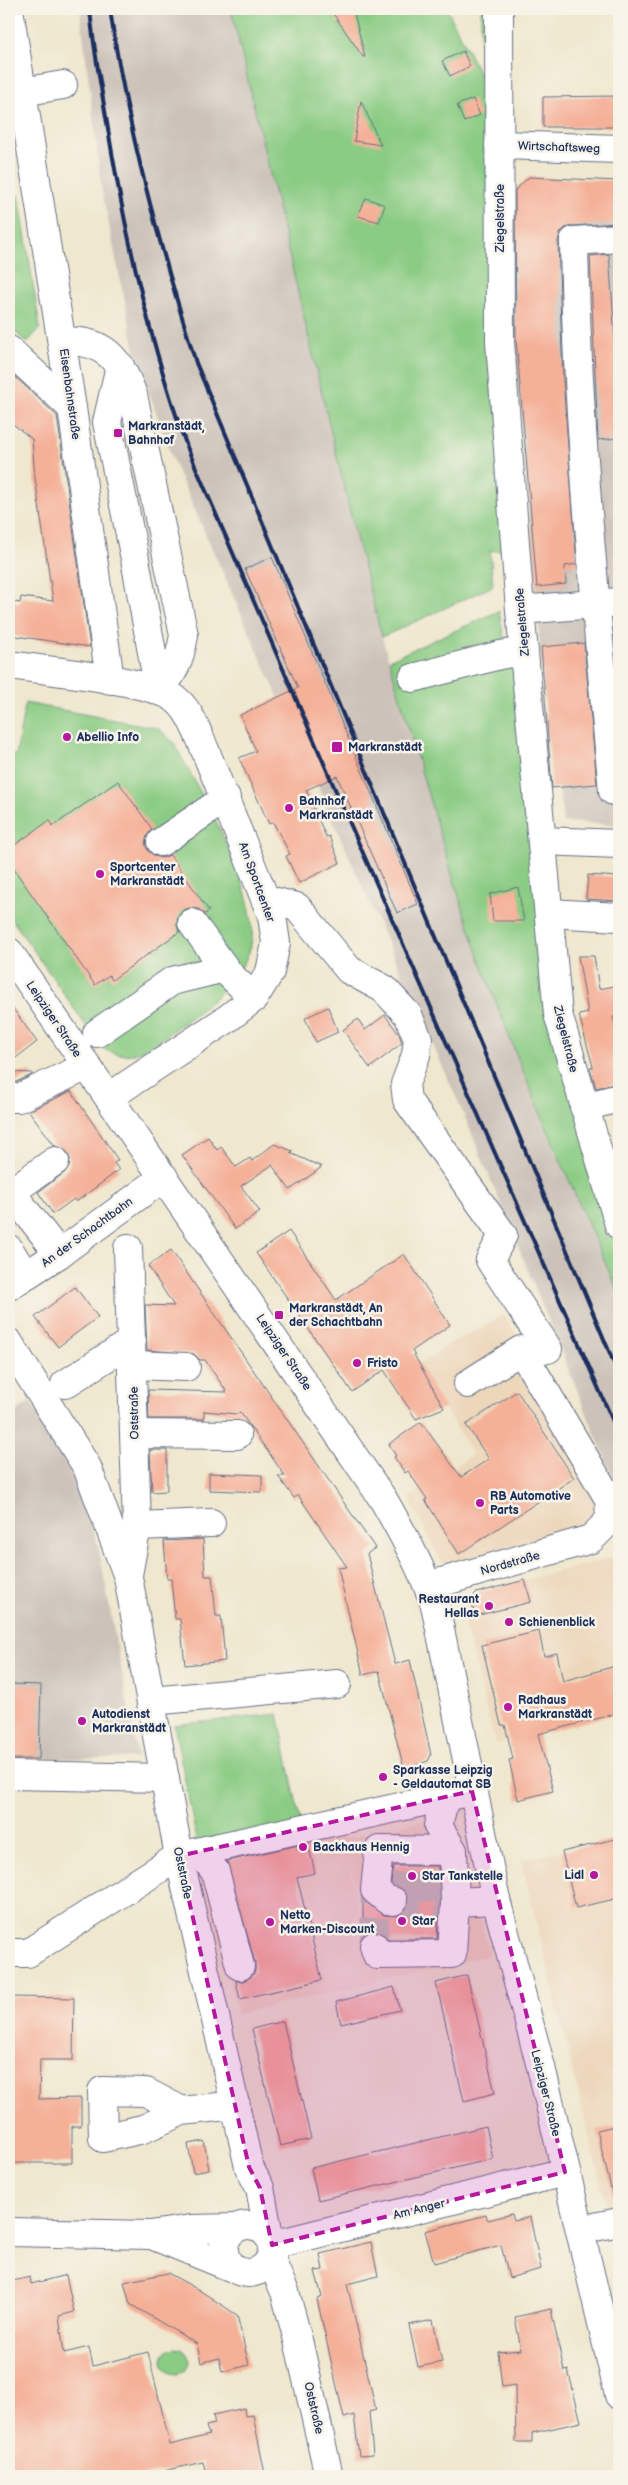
<svg xmlns="http://www.w3.org/2000/svg" width="628" height="2485" font-family="'Balsamiq Sans',sans-serif">
	<style>
		.built { fill: #edd7bb; fill-rule: evenodd }
		.industrial { fill: #ccc2b9 }
		.green { fill: #8bcc84; stroke: #537e71 }
		.building { fill: #f5b098 }
		.lines { fill: none; stroke-linecap: round; stroke-linejoin: round }
		.minor-tunnel { stroke: #c5c2b8; stroke-width: 28; stroke-dasharray: 28 14; stroke-linecap: butt }
		.minor-casing { stroke: #656f85; stroke-width: 30 }
		.major-casing { stroke: #656f85; stroke-width: 30 }
		.minor { stroke: #fff; stroke-width: 28 }
		.major { stroke: #fff; stroke-width: 28 }
		.rail { stroke: #1b2f5e; stroke-width: 4 }
		.marked { fill: #b5179e; fill-opacity: 0.2; stroke: #b5179e; stroke-width: 4; stroke-dasharray: 10 6; stroke-linejoin: round }
		.poi-dot { fill: #b5179e; stroke: #f7f3e8; stroke-width: 2 }
		.labels { text-anchor: middle; stroke-width: 5; stroke-linejoin: round; paint-order: stroke }
		.street-label { font-size: 12px; fill: #1b2f5e; stroke: #f7f3e8 }
		.poi-label { font-size: 12px; font-weight: bold; fill: #1b2f5e; stroke: #f7f3e8; text-anchor: start }
	</style>
	<rect width="100%" height="100%" fill="#f7f3e8"/>
	<filter id="ink" filterUnits="userSpaceOnUse"><feTurbulence type="fractalNoise" baseFrequency=".02" numOctaves="2"/><feDisplacementMap in="SourceGraphic" scale="10" xChannelSelector="R" yChannelSelector="G"/><feConvolveMatrix kernelMatrix="1 2 1 2 8 2 1 2 1" color-interpolation-filters="sRGB"/></filter>
	<filter id="wash" filterUnits="userSpaceOnUse"><feTurbulence type="fractalNoise" baseFrequency=".0096" numOctaves="4" result="noise"/><feDisplacementMap in="SourceGraphic" scale="20" xChannelSelector="R" yChannelSelector="G"/><feGaussianBlur stdDeviation="1.12" result="paint"/><feColorMatrix in="noise" values="0 0 0 0 0 0 0 0 0 0 0 0 0 0 0 0 0 1.4 0 .05"/><feComposite in="paint" operator="in"/></filter>
	<g filter="url(#wash)">
		<rect width="100%" height="100%" fill="#efe7ce"/>
		<g class="built">
			<polygon points="504,1315 574,1429 619,1517 447,1564 440,1559 409,1498 473,1454 418,1366 442,1348"/>
			<polygon points="615,1557 619,1565 619,1712 495,1744 460,1604 476,1593"/>
			<path d="M456 1813 489 1955 237 2014 199 1852 338 1821 344 1839ZM349 1865H350L374 1966 363 1929Z"/>
			<polygon points="619,1838 619,2215 609,2217 521,1860"/>
		</g>
		<g class="industrial">
			<polygon points="80,9 231,9 354,529 382,637 447,857 549,1137 619,1294 619,1492 465,1117 174,463 136,355 102,191"/>
			<polygon points="529,177 619,181 619,825 563,822 559,788 552,788 514,328 514,191"/>
			<polygon points="31,1401 73,1476 98,1546 138,1758 9,1759 9,1417"/>
		</g>
		<g class="green">
			<polygon points="231,9 447,9 481,77 481,9 488,9 508,550 490,551 493,586 382,637 354,529"/>
			<polygon points="19,195 40,328 27,343 9,326 9,207"/>
			<path d="M499 611 504 638 513 637 568 1072 619 1252V1294C568 1179 517 1064 475 945 443 851 417 755 389 660Z"/>
			<path d="M25 703 158 728 174 743C198 790 268 902 249 952 235 988 200 1010 171 1032 149 1049 126 1065 100 1046L9 915V759L13 755H16Z"/>
			<polygon points="278,1714 302,1829 199,1852 174,1725"/>
			<circle cx="176" cy="2361" r="13"/>
		</g>
		<g id="blocks">
			<g class="building">
				<polygon points="330,9 353,9 365,57 363,57"/>
				<polygon points="463,51 470,66 450,76 442,61"/>
				<polygon points="619,96 619,127 543,127 543,97"/>
				<polygon points="473,99 480,115 464,122 457,105"/>
				<polygon points="361,101 381,145 354,141"/>
				<polygon points="529,177 619,181 619,223 572,226 565,228 560,233 558,241 563,380 577,564 565,566 566,584 537,587 516,338 515,190"/>
				<polygon points="366,198 385,205 379,222 358,216"/>
				<polygon points="609,254 619,395 619,438 598,440 590,256"/>
				<polygon points="9,371 57,416 90,647 9,635 9,601 20,603 21,597 53,601 35,478 32,439 9,421"/>
				<polygon points="272,557 418,904 397,913 337,776 306,790 326,837 329,836 340,863 299,883 286,856 290,854 273,822 269,824 239,758 256,751 240,715 298,688 245,569"/>
				<polygon points="584,643 597,784 552,788 541,647"/>
				<polygon points="118,781 152,829 147,836 145,843 148,851 155,856 162,858 170,855 209,911 205,914 198,909 190,908 183,910 178,917 177,925 179,932 112,980 109,975 95,985 9,862 9,849 50,820 53,826"/>
				<polygon points="588,875 619,877 619,901 586,899"/>
				<polygon points="518,887 524,921 493,921 490,894"/>
				<polygon points="578,956 594,956 599,989 619,985 619,1017 613,1017 619,1041 619,1083 596,1088 590,1068 593,1067 579,1015 588,1013"/>
				<polygon points="9,1003 37,1042 9,1063"/>
				<polygon points="328,1007 338,1032 316,1042 305,1018"/>
				<polygon points="385,1015 399,1034 402,1043 370,1068 343,1030 358,1019 365,1030"/>
				<polygon points="9,1072 32,1073 32,1075 16,1082 9,1082"/>
				<polygon points="71,1091 118,1160 114,1163 119,1170 76,1202 74,1199 53,1214 38,1192 64,1173 69,1167 70,1159 67,1152 55,1146 29,1111"/>
				<polygon points="208,1137 217,1150 221,1147 236,1167 250,1158 252,1161 274,1144 293,1151 290,1153 322,1167 290,1190 272,1165 241,1186 260,1212 235,1229 182,1155"/>
				<polygon points="289,1231 336,1300 404,1254 450,1325 412,1351 444,1408 416,1419 384,1370 352,1392 256,1253"/>
				<polygon points="171,1250 375,1548 367,1554 395,1664 410,1660 431,1755 428,1761 404,1769 379,1671 363,1675 338,1568 347,1567 298,1495 294,1498 278,1476 285,1476 240,1412 237,1414 204,1411 204,1419 149,1419 148,1390 227,1392 205,1360 200,1360 194,1354 147,1350 145,1305 174,1306 148,1266"/>
				<polygon points="75,1287 98,1317 58,1347 35,1317"/>
				<polygon points="517,1391 574,1478 459,1554 425,1500 427,1499 408,1471 405,1473 394,1457 396,1456 389,1444 421,1422 461,1477 489,1459 466,1425"/>
				<polygon points="150,1450 167,1450 167,1491 152,1492"/>
				<polygon points="209,1473 262,1475 262,1492 209,1490"/>
				<polygon points="203,1539 205,1576 212,1576 216,1616 221,1616 225,1661 185,1665 180,1619 175,1619 171,1579 167,1579 164,1541"/>
				<polygon points="525,1580 531,1602 475,1616 471,1600 476,1593"/>
				<polygon points="539,1631 544,1656 557,1653 563,1681 619,1665 619,1713 538,1734 553,1791 518,1800 509,1760 513,1759 505,1725 501,1725 482,1645"/>
				<polygon points="9,1684 41,1685 39,1759 9,1759"/>
				<polygon points="619,1838 619,1898 576,1908 562,1852"/>
				<polygon points="308,1843 315,1873 297,1877 322,1980 240,1999 236,1981 243,1981 251,1977 255,1971 255,1963 227,1861"/>
				<polygon points="393,1866 438,1866 439,1902 437,1939 388,1939 378,1929 363,1929 363,1900 384,1915 398,1916 405,1911 408,1903 407,1895 403,1889 391,1883"/>
				<polygon points="467,1975 495,2093 464,2101 436,1983"/>
				<polygon points="394,1987 400,2010 341,2024 336,2002"/>
				<polygon points="9,1997 74,1998 73,2060 40,2060 39,2099 81,2098 81,2126 72,2126 72,2163 9,2163"/>
				<polygon points="283,2021 311,2139 280,2146 252,2029"/>
				<polygon points="619,2125 619,2196 613,2197 597,2130"/>
				<polygon points="486,2126 493,2159 318,2200 311,2168"/>
				<polygon points="204,2141 209,2170 193,2173 188,2144"/>
				<polygon points="512,2214 514,2221 530,2217 541,2269 509,2278 501,2245 434,2263 425,2231 486,2215 488,2220"/>
				<polygon points="371,2242 378,2276 347,2284 376,2410 369,2412 373,2455 359,2456 354,2415 344,2418 317,2299 322,2297 315,2271 323,2270 320,2254"/>
				<polygon points="168,2273 199,2290 237,2315 249,2365 222,2372 219,2358 201,2363 197,2344 130,2304 124,2282"/>
				<polygon points="66,2275 74,2312 59,2316 64,2353 89,2347 93,2366 148,2352 170,2445 209,2435 206,2426 215,2424 213,2415 244,2408 245,2416 253,2415 265,2474 257,2476 207,2476 203,2462 142,2476 9,2476 9,2282 30,2277 31,2284"/>
				<polygon points="551,2309 564,2371 568,2370 581,2422 532,2433 532,2442 516,2442 515,2385 502,2387 498,2352 521,2350 515,2317"/>
				<polygon points="433,2320 442,2362 418,2367 409,2325"/>
			</g>
		</g>
	</g>
	<g filter="url(#ink)">
		<use href="#blocks" fill-opacity="0" stroke="#656f85" stroke-width="1"/>
		<g class="lines">
			<g class="minor-tunnel">
				<polyline points="393,1901 455,1902"/>
				<polyline points="405,1901 407,1850"/>
				<polyline points="429,1902 431,1851"/>
				<polyline points="374,1946 375,1890"/>
			</g>
			<g class="minor-casing">
				<g id="minor">
					<polyline points="9,9 72,408 110,680"/>
					<polyline points="499,9 500,342 520,610 558,1014 619,1225"/>
					<polyline points="22,92 63,85"/>
					<polyline points="499,145 619,149"/>
					<path d="M619 238 574 241C577 425 596 608 613 791L619 790"/>
					<path d="M62 342C103 338 120 359 133 395L184 635C180 660 175 671 159 691"/>
					<polyline points="9,350 72,408"/>
					<polyline points="120,366 107,422 135,559 159,691"/>
					<polyline points="520,610 619,602"/>
					<path d="M9 665C45 670 148 680 174 698 188 708 194 725 201 740L272 916 276 943 270 972 254 998 227 1019 109 1097"/>
					<polyline points="413,678 500,655 524,651"/>
					<polyline points="542,841 619,844"/>
					<polyline points="161,842 226,798"/>
					<polyline points="265,899 297,907 349,970 384,989 408,1015 418,1039 416,1055 405,1084 407,1100 503,1235 490,1260 548,1349"/>
					<polyline points="549,913 619,917"/>
					<polyline points="192,923 230,975 254,998"/>
					<polyline points="97,1033 172,981 225,968"/>
					<polyline points="9,1098 19,1098 87,1066"/>
					<polyline points="584,1107 619,1098"/>
					<polyline points="55,1161 11,1192 59,1254"/>
					<polyline points="9,1249 25,1275"/>
					<polyline points="9,1286 59,1254 164,1177"/>
					<polyline points="9,1343 87,1467 128,1577 179,1856 249,2167 260,2188 269,2236"/>
					<polyline points="133,1365 186,1367"/>
					<polyline points="65,1384 132,1341"/>
					<polyline points="134,1434 237,1435"/>
					<polyline points="137,1526 211,1523"/>
					<polyline points="128,1575 137,1526 128,1248"/>
					<polyline points="428,1586 591,1539 610,1520 609,1499 521,1350 468,1384"/>
					<polyline points="151,1701 337,1684"/>
					<polyline points="9,1775 165,1778"/>
					<polyline points="445,1797 438,1826 453,1851 455,1902 496,1900"/>
					<polyline points="199,1852 215,1871 240,1966"/>
					<polyline points="393,1901 387,1900 375,1890 379,1850 453,1851"/>
					<polyline points="374,1946 377,1955 452,1954 455,1902"/>
					<polyline points="9,1953 28,1953 179,1856 472,1791"/>
					<polyline points="182,2111 146,2092 102,2091 103,2138 143,2129 182,2111 236,2105"/>
					<circle cx="248" cy="2249" r="24"/>
					<polyline points="580,2230 619,2222"/>
					<polyline points="9,2232 150,2235 191,2229 237,2228"/>
					<polyline points="154,2236 233,2268"/>
					<polyline points="272,2245 565,2172"/>
					<polyline points="272,2256 274,2267 285,2292 298,2340 329,2476"/>
				</g>
			</g>
			<g class="major-casing">
				<path id="major" d="M9 952 383 1499C403 1534 422 1568 435 1605L496 1900 541 2067 619 2395"/>
			</g>
			<use href="#minor" class="minor"/>
			<use href="#major" class="major"/>
			<g class="rail">
				<path d="M90 9C93 45 100 81 106 117 124 229 149 341 187 447L348 819 619 1435"/>
				<path d="M110 9C127 129 160 247 196 363L619 1375"/>
			</g>
		</g>
	</g>
	<path class="marked" d="M472 1791 565 2172 272 2245 260 2188 249 2167 179 1856Z"/>
	<g class="poi-dot">
		<rect x="113" y="428" width="10" height="10" rx="2.5"/>
		<circle cx="67" cy="737" r="5"/>
		<rect x="331" y="741" width="12" height="12" rx="2.5"/>
		<circle cx="289" cy="808" r="5"/>
		<circle cx="100" cy="874" r="5"/>
		<rect x="274" y="1310" width="10" height="10" rx="2.5"/>
		<circle cx="357" cy="1363" r="5"/>
		<circle cx="480" cy="1503" r="5"/>
		<circle cx="489" cy="1606" r="5"/>
		<circle cx="509" cy="1622" r="5"/>
		<circle cx="508" cy="1707" r="5"/>
		<circle cx="82" cy="1721" r="5"/>
		<circle cx="383" cy="1777" r="5"/>
		<circle cx="303" cy="1847" r="5"/>
		<circle cx="594" cy="1875" r="5"/>
		<circle cx="412" cy="1876" r="5"/>
		<circle cx="402" cy="1921" r="5"/>
		<circle cx="270" cy="1922" r="5"/>
	</g>
	<g class="labels">
		<g class="street-label">
			<text transform="translate(559 147) rotate(2)" y="4">Wirtschaftsweg</text>
			<text transform="translate(500 218) rotate(-90)" y="4">Ziegelstraße</text>
			<text transform="translate(70 394) rotate(82)" y="4">Eisenbahnstraße</text>
			<text transform="translate(522 622) rotate(-95)" y="4">Ziegelstraße</text>
			<text transform="translate(257 882) rotate(70)" y="4">Am Sportcenter</text>
			<text transform="translate(54 1019) rotate(56)" y="4">Leipziger Straße</text>
			<text transform="translate(566 1039) rotate(76)" y="4">Ziegelstraße</text>
			<text transform="translate(87 1232) rotate(-36)" y="4">An der Schachtbahn</text>
			<text transform="translate(284 1352) rotate(56)" y="4">Leipziger Straße</text>
			<text transform="translate(134 1413) rotate(-91)" y="4">Oststraße</text>
			<text transform="translate(510 1563) rotate(-16)" y="4">Nordstraße</text>
			<text transform="translate(183 1873) rotate(78)" y="4">Oststraße</text>
			<text transform="translate(546 2093) rotate(76)" y="4">Leipziger Straße</text>
			<text transform="translate(419 2209) rotate(-14)" y="4">Am Anger</text>
			<text transform="translate(314 2408) rotate(77)" y="4">Oststraße</text>
		</g>
		<g class="poi-label">
			<text x="128" y="430">Markranstädt,<tspan x="128" dy="14">Bahnhof</tspan></text>
			<text x="77" y="741">Abellio Info</text>
			<text x="348" y="751">Markranstädt</text>
			<text x="299" y="805">Bahnhof<tspan x="299" dy="14">Markranstädt</tspan></text>
			<text x="110" y="871">Sportcenter<tspan x="110" dy="14">Markranstädt</tspan></text>
			<text x="289" y="1312">Markranstädt, An<tspan x="289" dy="14">der Schachtbahn</tspan></text>
			<text x="367" y="1367">Fristo</text>
			<text x="490" y="1500">RB Automotive<tspan x="490" dy="14">Parts</tspan></text>
			<text x="479" y="1603" text-anchor="end">Restaurant<tspan x="479" dy="14">Hellas</tspan></text>
			<text x="519" y="1626">Schienenblick</text>
			<text x="518" y="1704">Radhaus<tspan x="518" dy="14">Markranstädt</tspan></text>
			<text x="92" y="1718">Autodienst<tspan x="92" dy="14">Markranstädt</tspan></text>
			<text x="393" y="1774">Sparkasse Leipzig<tspan x="393" dy="14">- Geldautomat SB</tspan></text>
			<text x="313" y="1851">Backhaus Hennig</text>
			<text x="584" y="1879" text-anchor="end">Lidl</text>
			<text x="422" y="1880">Star Tankstelle</text>
			<text x="280" y="1919">Netto<tspan x="280" dy="14">Marken-Discount</tspan></text>
			<text x="412" y="1925">Star</text>
		</g>
	</g>
	<rect width="628" height="2485" fill="none" stroke="#f7f3e8" stroke-width="30"/>
</svg>
